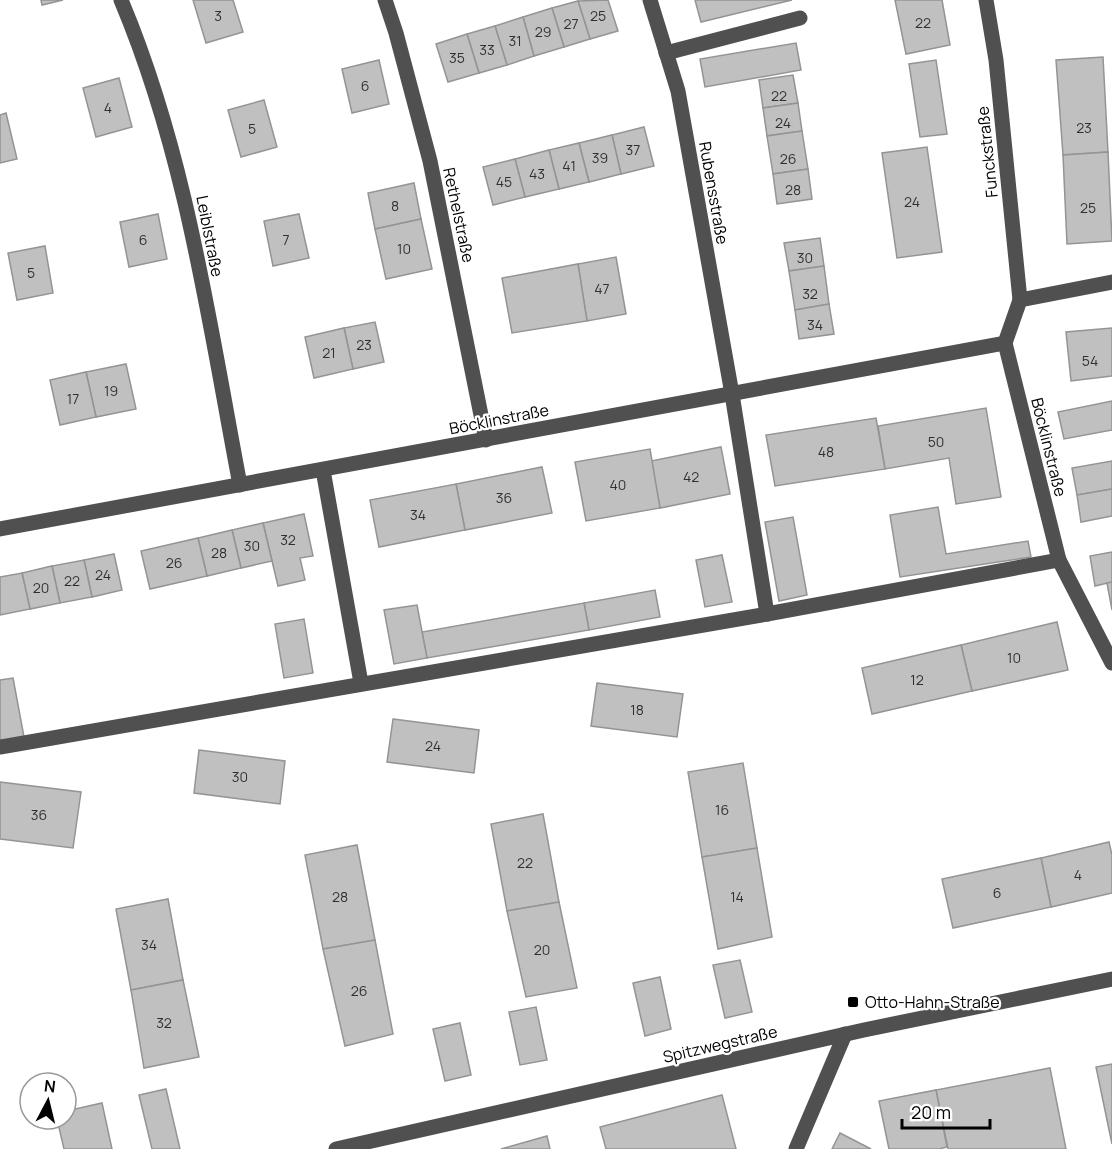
<svg xmlns="http://www.w3.org/2000/svg" width="1112" height="1149" font-family="Manrope,sans-serif">
	<style>
		.building { fill: #c0c0c0; stroke: #949494; stroke-width: 1.5 }
		.lines { fill: none; stroke-linecap: round; stroke-linejoin: round }
		.minor { stroke: #505050; stroke-width: 15 }
		.poi-dot { fill: #000; stroke: #fff; stroke-width: 2 }
		.labels { text-anchor: middle; stroke-width: 4.5; stroke-linejoin: round; paint-order: stroke }
		.number-label { font-size: 14px; fill: #303030 }
		.street-label { font-size: 16px; fill: #000; stroke: #fff }
		.poi-label { font-size: 16px; fill: #000; stroke: #fff; text-anchor: start }
	</style>
	<rect width="100%" height="100%" fill="#fff"/>
	<g class="building">
		<polygon points="41,0 63,0 42,5"/>
		<polygon points="193,0 233,0 243,32 206,43"/>
		<polygon points="608,0 618,31 590,39 578,1"/>
		<polygon points="695,0 792,0 701,22"/>
		<polygon points="895,0 942,0 950,45 906,54"/>
		<polygon points="578,1 590,39 564,47 552,8"/>
		<polygon points="552,8 564,47 534,56 523,17"/>
		<polygon points="523,17 534,56 507,65 495,26"/>
		<polygon points="495,26 507,65 479,73 467,34"/>
		<polygon points="467,34 479,73 448,82 436,44"/>
		<polygon points="796,43 801,70 705,87 700,59"/>
		<polygon points="1103,57 1108,152 1063,155 1056,60"/>
		<polygon points="379,60 389,104 352,113 342,69"/>
		<polygon points="936,60 947,134 920,137 909,64"/>
		<polygon points="793,75 798,103 763,108 759,80"/>
		<polygon points="119,78 132,127 96,137 83,88"/>
		<polygon points="264,100 277,147 241,157 228,110"/>
		<polygon points="798,103 802,131 767,136 763,108"/>
		<polygon points="6,113 17,159 0,163 0,115"/>
		<polygon points="644,127 654,166 621,174 612,135"/>
		<polygon points="802,131 808,169 773,174 767,136"/>
		<polygon points="612,135 621,174 589,182 579,143"/>
		<polygon points="579,143 589,182 559,189 549,150"/>
		<polygon points="927,147 942,252 897,258 882,153"/>
		<polygon points="549,150 559,189 525,197 515,159"/>
		<polygon points="1108,152 1112,241 1067,244 1063,155"/>
		<polygon points="515,159 525,197 493,205 483,167"/>
		<polygon points="808,169 812,199 777,204 773,174"/>
		<polygon points="414,183 421,219 375,229 368,193"/>
		<polygon points="158,214 167,259 129,267 120,222"/>
		<polygon points="299,214 309,258 273,266 264,221"/>
		<polygon points="421,219 432,269 386,279 375,229"/>
		<polygon points="820,238 824,266 789,271 784,243"/>
		<polygon points="45,246 53,293 17,300 8,253"/>
		<polygon points="616,257 626,314 587,321 578,264"/>
		<polygon points="578,264 587,321 512,333 502,278"/>
		<polygon points="824,266 829,304 795,310 789,271"/>
		<polygon points="829,304 834,334 799,339 795,310"/>
		<polygon points="375,322 384,362 353,369 344,328"/>
		<polygon points="344,328 353,369 314,378 305,337"/>
		<polygon points="1112,328 1112,376 1071,381 1066,332"/>
		<polygon points="126,364 136,409 96,417 86,372"/>
		<polygon points="86,372 96,417 60,425 50,380"/>
		<polygon points="1112,401 1112,430 1064,439 1058,412"/>
		<polygon points="986,408 1001,497 956,504 949,458 885,469 878,426"/>
		<polygon points="876,418 885,469 775,486 766,435"/>
		<polygon points="721,447 730,494 660,508 651,461"/>
		<polygon points="650,449 660,508 586,521 575,462"/>
		<polygon points="1112,461 1112,489 1077,495 1072,468"/>
		<polygon points="542,467 552,513 465,530 456,484"/>
		<polygon points="456,484 465,530 379,547 370,500"/>
		<polygon points="1112,489 1112,516 1081,522 1077,495"/>
		<polygon points="938,507 946,554 1028,541 1031,557 900,577 890,515"/>
		<polygon points="304,514 313,556 300,558 305,580 278,586 263,523"/>
		<polygon points="793,517 807,595 779,601 765,522"/>
		<polygon points="263,523 272,561 241,568 232,530"/>
		<polygon points="232,530 241,568 207,576 198,538"/>
		<polygon points="198,538 207,576 150,589 141,551"/>
		<polygon points="1112,552 1112,582 1095,586 1090,556"/>
		<polygon points="114,554 122,590 92,597 84,560"/>
		<polygon points="722,555 732,602 705,607 696,560"/>
		<polygon points="84,560 92,597 60,603 52,566"/>
		<polygon points="52,566 60,603 30,609 22,573"/>
		<polygon points="22,573 30,609 0,615 0,577"/>
		<polygon points="1112,582 1112,610 1107,583"/>
		<polygon points="655,590 660,617 589,630 584,603"/>
		<polygon points="584,603 589,630 427,658 422,632"/>
		<polygon points="417,605 427,658 394,664 384,610"/>
		<polygon points="304,619 313,673 284,678 275,624"/>
		<polygon points="1057,622 1068,670 972,691 961,645"/>
		<polygon points="961,645 972,691 872,714 862,668"/>
		<polygon points="13,678 24,737 0,741 0,680"/>
		<polygon points="597,683 683,694 677,737 591,726"/>
		<polygon points="393,719 479,730 474,773 387,762"/>
		<polygon points="199,750 285,761 280,804 194,793"/>
		<polygon points="743,763 757,848 702,857 688,772"/>
		<polygon points="0,782 81,792 73,848 0,839"/>
		<polygon points="543,814 559,902 507,911 491,824"/>
		<polygon points="1109,842 1112,855 1112,893 1051,907 1041,858"/>
		<polygon points="357,845 375,940 323,949 305,855"/>
		<polygon points="757,848 772,937 718,949 702,857"/>
		<polygon points="1041,858 1051,907 953,928 942,879"/>
		<polygon points="168,899 183,980 131,990 116,909"/>
		<polygon points="559,902 577,988 526,997 507,911"/>
		<polygon points="375,940 393,1034 345,1046 323,949"/>
		<polygon points="740,960 752,1012 725,1018 713,965"/>
		<polygon points="660,977 671,1029 645,1036 633,983"/>
		<polygon points="183,980 199,1057 144,1068 131,990"/>
		<polygon points="536,1007 547,1060 520,1065 509,1012"/>
		<polygon points="460,1023 471,1075 445,1081 433,1029"/>
		<polygon points="1112,1064 1112,1144 1096,1067"/>
		<polygon points="1050,1068 1066,1149 948,1149 936,1090"/>
		<polygon points="166,1089 180,1149 152,1149 139,1095"/>
		<polygon points="936,1090 947,1147 939,1149 889,1149 879,1101"/>
		<polygon points="722,1095 736,1149 606,1149 600,1127"/>
		<polygon points="102,1103 112,1149 64,1149 57,1119 66,1119 66,1111"/>
		<polygon points="840,1133 871,1149 832,1149"/>
		<polygon points="547,1136 550,1149 501,1149"/>
	</g>
	<g class="lines">
		<g class="minor">
			<path d="M121 0C186 154 209 322 240 485"/>
			<polyline points="385,0 396,33 430,161 486,440"/>
			<polyline points="650,0 678,91 732,394 767,614"/>
			<polyline points="986,0 996,60 1020,300"/>
			<polyline points="666,53 800,18"/>
			<polyline points="1112,282 1020,300 1005,343 1059,560 1112,663"/>
			<polyline points="323,470 361,683"/>
			<polyline points="0,529 1005,343"/>
			<polyline points="0,747 767,614 1059,560"/>
			<polyline points="336,1149 864,1030 1112,979"/>
			<polyline points="796,1149 845,1034"/>
		</g>
	</g>
	<rect class="poi-dot" x="847" y="996" width="12" height="12" rx="3"/>
	<g class="labels">
		<g class="number-label">
			<text x="218" y="21">3</text>
			<text x="598" y="21">25</text>
			<text x="923" y="28">22</text>
			<text x="571" y="29">27</text>
			<text x="543" y="37">29</text>
			<text x="515" y="46">31</text>
			<text x="487" y="55">33</text>
			<text x="457" y="63">35</text>
			<text x="365" y="91">6</text>
			<text x="779" y="101">22</text>
			<text x="108" y="113">4</text>
			<text x="783" y="128">24</text>
			<text x="1084" y="133">23</text>
			<text x="252" y="134">5</text>
			<text x="633" y="155">37</text>
			<text x="600" y="163">39</text>
			<text x="788" y="164">26</text>
			<text x="569" y="171">41</text>
			<text x="537" y="179">43</text>
			<text x="504" y="187">45</text>
			<text x="793" y="195">28</text>
			<text x="912" y="207">24</text>
			<text x="395" y="211">8</text>
			<text x="1088" y="213">25</text>
			<text x="143" y="245">6</text>
			<text x="286" y="245">7</text>
			<text x="404" y="254">10</text>
			<text x="805" y="263">30</text>
			<text x="31" y="278">5</text>
			<text x="602" y="294">47</text>
			<text x="810" y="299">32</text>
			<text x="815" y="330">34</text>
			<text x="364" y="350">23</text>
			<text x="329" y="358">21</text>
			<text x="1090" y="366">54</text>
			<text x="111" y="396">19</text>
			<text x="73" y="404">17</text>
			<text x="936" y="447">50</text>
			<text x="826" y="457">48</text>
			<text x="691" y="482">42</text>
			<text x="618" y="490">40</text>
			<text x="504" y="503">36</text>
			<text x="418" y="520">34</text>
			<text x="288" y="545">32</text>
			<text x="252" y="551">30</text>
			<text x="219" y="558">28</text>
			<text x="174" y="568">26</text>
			<text x="103" y="580">24</text>
			<text x="72" y="586">22</text>
			<text x="41" y="593">20</text>
			<text x="1014" y="663">10</text>
			<text x="917" y="685">12</text>
			<text x="637" y="715">18</text>
			<text x="433" y="751">24</text>
			<text x="240" y="782">30</text>
			<text x="722" y="815">16</text>
			<text x="39" y="820">36</text>
			<text x="525" y="868">22</text>
			<text x="1078" y="880">4</text>
			<text x="997" y="898">6</text>
			<text x="340" y="902">28</text>
			<text x="737" y="902">14</text>
			<text x="149" y="950">34</text>
			<text x="542" y="955">20</text>
			<text x="359" y="996">26</text>
			<text x="164" y="1028">32</text>
		</g>
		<g class="street-label">
			<text transform="translate(987 152) rotate(-96)" y="6">Funckstraße</text>
			<text transform="translate(714 193) rotate(80)" y="6">Rubensstraße</text>
			<text transform="translate(459 215) rotate(78)" y="6">Rethelstraße</text>
			<text transform="translate(210 236) rotate(79)" y="6">Leiblstraße</text>
			<text transform="translate(499 419) rotate(-11)" y="6">Böcklinstraße</text>
			<text transform="translate(1049 447) rotate(76)" y="6">Böcklinstraße</text>
			<text transform="translate(720 1044) rotate(-13)" y="6">Spitzwegstraße</text>
		</g>
		<g class="poi-label">
			<text x="865" y="1008">Otto-Hahn-Straße</text>
		</g>
	</g>
	<g transform="translate(48 1101) rotate(7)"><circle r="28" fill="#ffffff" stroke="#999999" stroke-width="1.5"/>
	<path d="M0-4.5L10 22L0 15L-10 22Z" fill="#000000"/>
	<text y="-9" font-size="16" font-weight="bold" text-anchor="middle" fill="#000000">N</text>
	</g>
	<path d="M902 1119v9h88v-9" fill="none" stroke="#000000" stroke-width="3"/>
	<text x="911" y="1119" font-size="18" fill="#000000" stroke="#ffffff" stroke-width="4.5" paint-order="stroke">20 m</text>
</svg>
